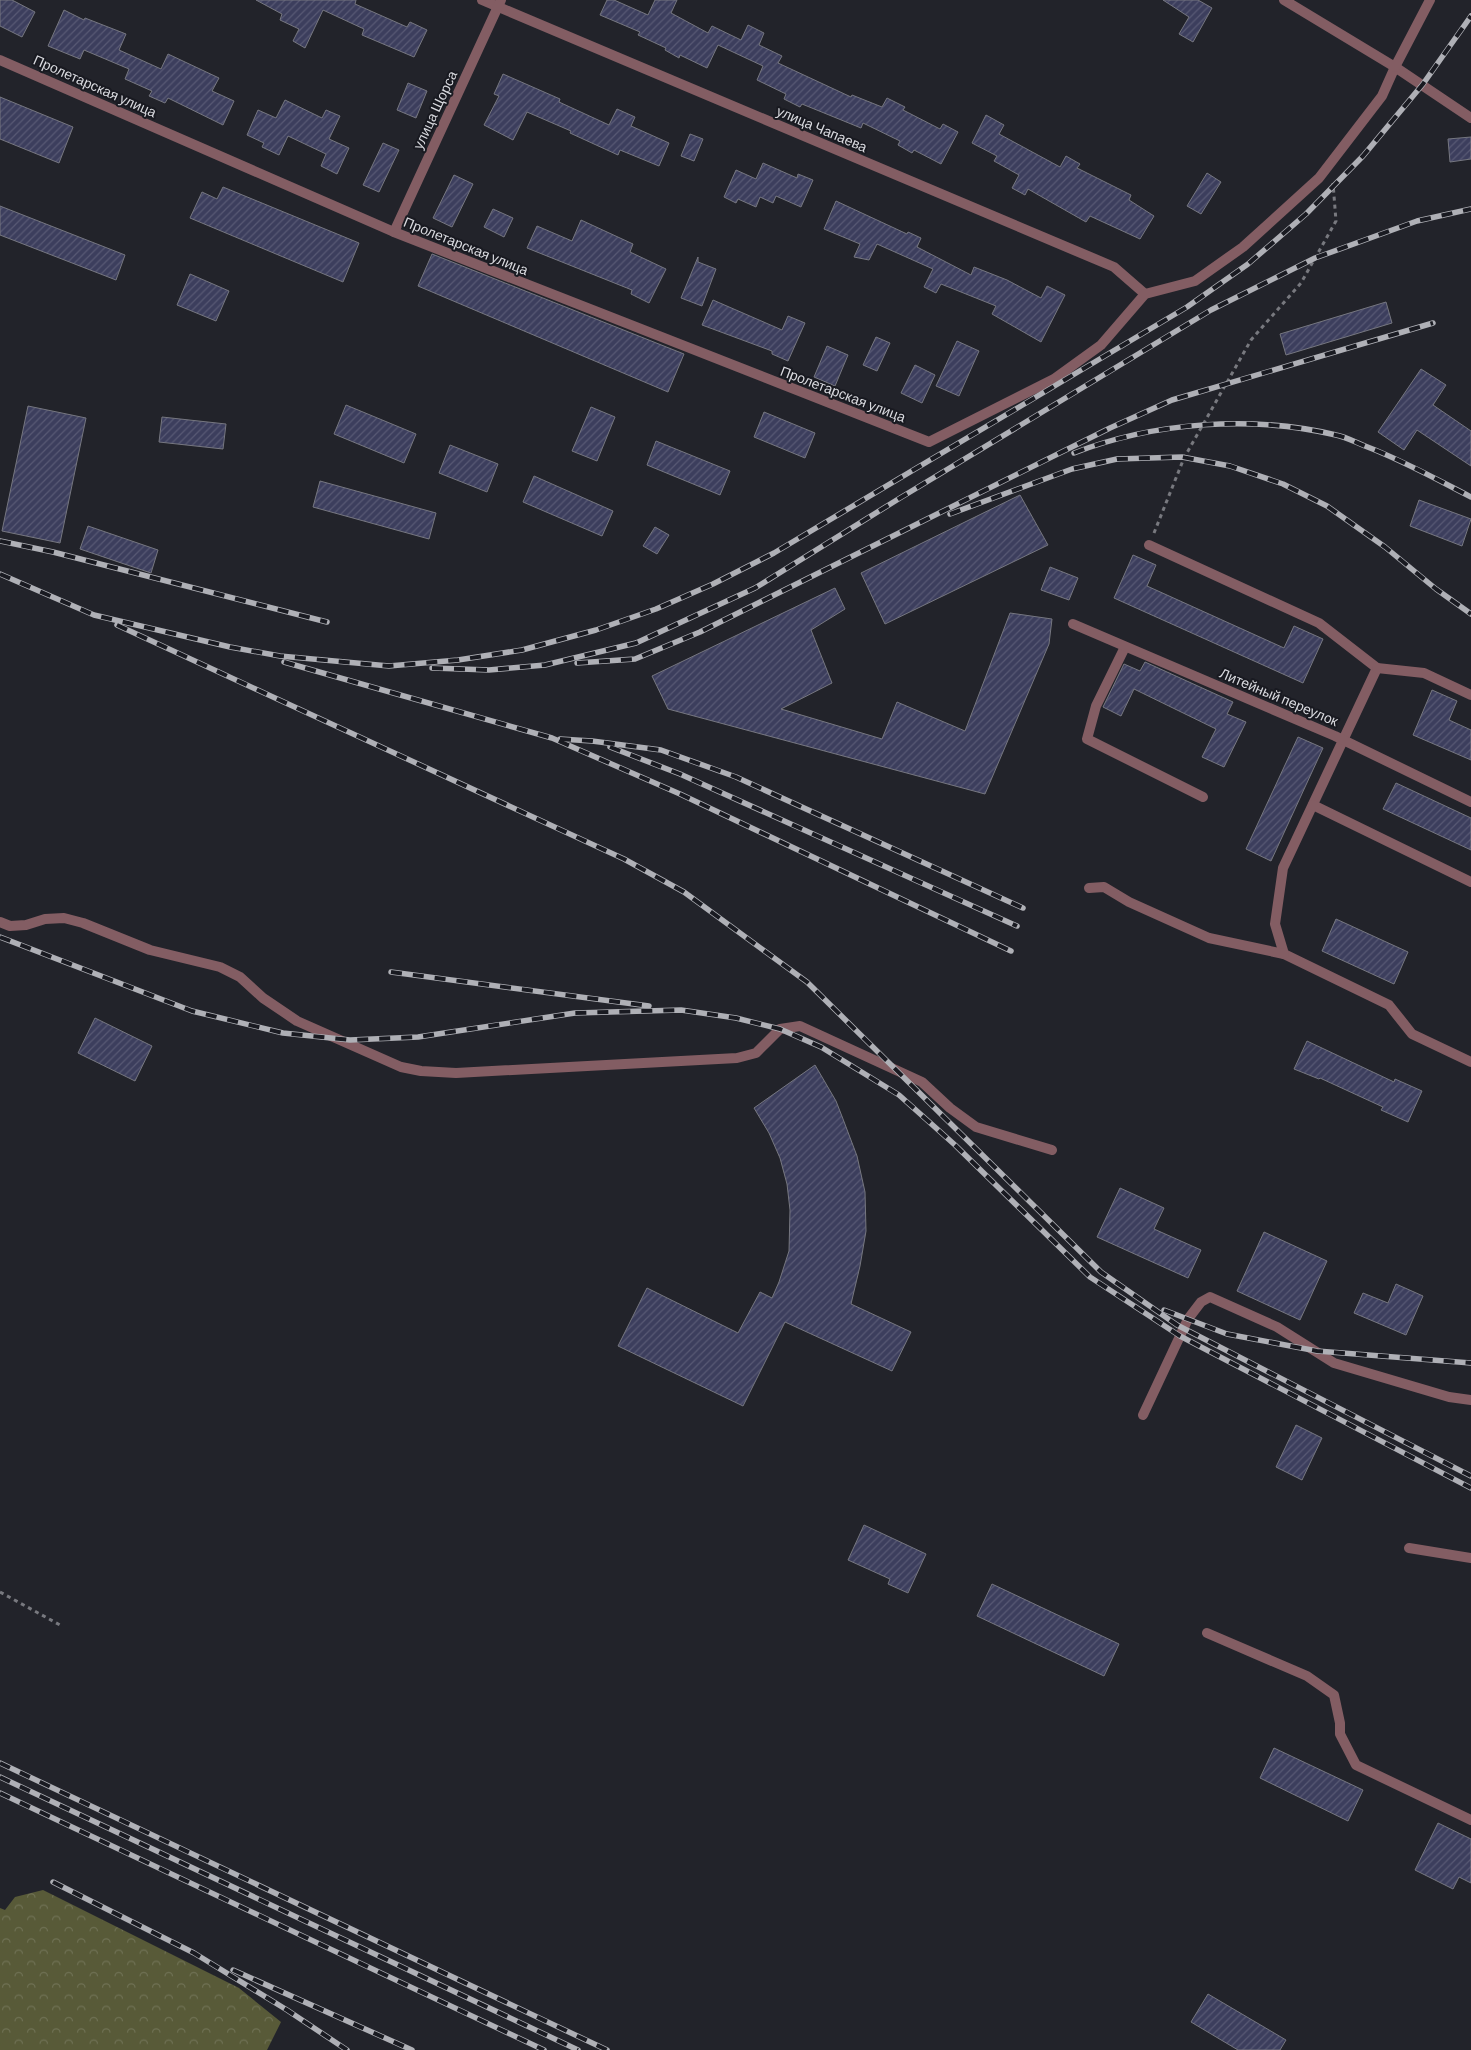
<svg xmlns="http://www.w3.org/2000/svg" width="1471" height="2050" font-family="Barlow,sans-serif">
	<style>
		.forest { fill: url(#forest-crowns) }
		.building { fill: url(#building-hatch); stroke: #767780 }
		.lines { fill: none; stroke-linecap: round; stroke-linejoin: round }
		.path { stroke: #78797f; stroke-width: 3; stroke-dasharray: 4 4; stroke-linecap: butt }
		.service { stroke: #835d63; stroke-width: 10 }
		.minor { stroke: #835d63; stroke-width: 10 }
		.tertiary { stroke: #835d63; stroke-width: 10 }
		.rail-casing { stroke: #afb0b6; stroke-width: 5.5 }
		.rail { stroke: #191a21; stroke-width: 4; stroke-dasharray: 11; stroke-linecap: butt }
		.labels { text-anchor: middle; stroke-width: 4; stroke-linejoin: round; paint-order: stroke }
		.street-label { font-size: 14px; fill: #d9dadf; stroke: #191a21 }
	</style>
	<defs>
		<pattern id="forest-crowns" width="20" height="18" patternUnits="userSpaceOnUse" patternTransform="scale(1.25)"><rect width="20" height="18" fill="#585a38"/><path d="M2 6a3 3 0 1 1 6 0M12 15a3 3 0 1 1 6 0" fill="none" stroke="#6f7154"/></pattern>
		<pattern id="building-hatch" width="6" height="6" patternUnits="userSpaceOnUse" patternTransform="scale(1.25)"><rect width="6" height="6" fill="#3c3e5d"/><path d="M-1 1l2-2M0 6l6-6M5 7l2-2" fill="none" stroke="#585974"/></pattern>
	</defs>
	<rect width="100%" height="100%" fill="#22232a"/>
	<polygon class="forest" points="43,1890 239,1988 281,2022 267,2050 0,2050 0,1908 5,1910 15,1897"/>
	<g class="building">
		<polygon points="0,0 12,0 35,12 22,37 0,26"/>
		<polygon points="256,0 356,0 355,4 407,27 410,22 427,30 414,57 362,35 364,29 323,10 305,48 293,41 299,29 280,20 282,14"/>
		<polygon points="607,0 614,0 648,15 655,0 677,0 671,13 708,33 712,26 741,40 748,25 764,33 759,45 782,56 778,63 851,97 852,95 882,107 887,98 905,107 903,110 940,129 943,124 958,132 941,164 914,150 912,153 898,145 900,141 863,123 861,128 802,104 800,107 784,99 786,94 757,80 763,66 718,45 707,68 680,55 679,58 665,50 666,48 638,35 640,32 600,15"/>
		<polygon points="1163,0 1198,0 1212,8 1193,42 1179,34 1189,17"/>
		<polygon points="64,10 84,20 85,18 126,34 119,50 161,69 168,54 219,78 212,91 234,101 223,125 168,98 165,103 149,96 152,91 125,79 129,69 84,50 80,59 48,46"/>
		<polygon points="503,74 560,99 559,102 609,125 617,109 635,117 631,126 669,143 659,166 620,150 618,155 570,133 571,131 527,112 513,140 484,125 499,96 494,94"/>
		<polygon points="408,83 427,91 416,118 397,110"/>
		<polygon points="0,97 73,127 59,163 0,139"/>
		<polygon points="285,100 322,118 326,110 340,116 329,139 349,148 337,174 321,166 326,154 288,136 279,155 262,147 264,143 247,135 258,110 276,118"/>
		<polygon points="986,115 1004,125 999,134 1060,167 1066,156 1080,164 1077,168 1131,195 1129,200 1154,216 1140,239 1090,216 1086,222 1028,189 1025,195 1012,188 1019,175 994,161 997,156 972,143"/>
		<polygon points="690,134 703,139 694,161 681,156"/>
		<polygon points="1471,137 1471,159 1450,162 1448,139"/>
		<polygon points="383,143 399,150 379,192 363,185"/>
		<polygon points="763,163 797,178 798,174 813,180 801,207 776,196 773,203 760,197 756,207 738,199 736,203 724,197 736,170 756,179"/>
		<polygon points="1207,173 1221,182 1201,214 1187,206"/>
		<polygon points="454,175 473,184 452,227 433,218"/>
		<polygon points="223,187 359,243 343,282 190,218 202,192 217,199"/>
		<polygon points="836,201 907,234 908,232 921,238 917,247 971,275 974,267 1007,280 1041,298 1047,286 1065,295 1041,342 992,314 996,306 941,284 936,293 924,287 933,269 877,244 869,260 854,257 860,244 824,229"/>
		<polygon points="0,206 125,255 116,280 0,235"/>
		<polygon points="493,209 513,218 504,237 484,227"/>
		<polygon points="581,220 633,244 630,252 666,269 649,303 631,294 632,290 527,248 537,226 572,241"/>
		<polygon points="432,254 684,354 668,392 418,286"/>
		<polygon points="698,257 698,262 716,269 702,306 681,298"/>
		<polygon points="190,274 229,291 216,321 177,305"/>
		<polygon points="713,300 782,330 788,316 805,323 788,361 772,354 772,351 702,325"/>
		<polygon points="1386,302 1392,323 1286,355 1280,334"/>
		<polygon points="876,337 890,343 877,371 863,365"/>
		<polygon points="957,341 979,351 959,396 936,386"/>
		<polygon points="827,346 848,355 835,386 814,377"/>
		<polygon points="915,365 935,375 922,403 901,393"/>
		<polygon points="1421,369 1446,385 1433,405 1471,431 1471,466 1417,430 1404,450 1378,432"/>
		<polygon points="346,405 416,434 404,463 334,434"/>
		<polygon points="28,406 86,418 60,543 2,531"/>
		<polygon points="591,407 615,417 597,461 572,451"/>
		<polygon points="764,412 815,433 805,458 754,437"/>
		<polygon points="162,417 226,424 223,449 159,442"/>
		<polygon points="656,441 730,471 720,495 647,465"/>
		<polygon points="450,445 498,464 487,492 439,473"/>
		<polygon points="534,476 613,511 602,536 523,502"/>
		<polygon points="320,481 436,513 429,539 313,507"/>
		<polygon points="1020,495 1048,545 885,624 861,573"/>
		<polygon points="1419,500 1471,519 1462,546 1410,526"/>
		<polygon points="88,526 158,550 151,573 80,549"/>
		<polygon points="655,527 669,535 657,554 643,546"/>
		<polygon points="1133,555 1156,565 1147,586 1284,648 1294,626 1323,639 1303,683 1114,598"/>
		<polygon points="1050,567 1078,578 1069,600 1041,590"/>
		<polygon points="835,588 845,609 811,630 832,683 781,709 882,739 897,702 965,731 1010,613 1052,619 1049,644 985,794 668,709 652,676"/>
		<polygon points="1145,662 1233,702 1227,714 1246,722 1224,767 1202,757 1216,729 1134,689 1121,716 1103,707 1124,664 1140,671"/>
		<polygon points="1432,690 1457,701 1449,720 1471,730 1471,760 1413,735"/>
		<polygon points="1298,737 1323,748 1271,861 1246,849"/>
		<polygon points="1396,783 1471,818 1471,850 1383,809"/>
		<polygon points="1336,919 1408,952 1394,984 1322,951"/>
		<polygon points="95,1018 152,1046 135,1081 78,1053"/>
		<polygon points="1307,1041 1394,1082 1395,1079 1422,1091 1408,1122 1381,1110 1383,1107 1320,1078 1319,1079 1294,1069"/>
		<polygon points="815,1065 836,1101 843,1119 857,1156 865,1192 866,1231 860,1266 851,1304 911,1332 892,1371 785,1322 743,1406 618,1346 647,1288 738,1333 760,1292 772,1298 779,1282 789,1251 790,1210 787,1184 780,1158 769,1133 754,1108"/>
		<polygon points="1120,1188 1164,1208 1154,1229 1201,1250 1188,1278 1097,1237"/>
		<polygon points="1264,1232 1327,1261 1300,1320 1237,1291"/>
		<polygon points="1396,1284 1423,1296 1406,1335 1354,1313 1363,1293 1388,1303"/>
		<polygon points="1296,1425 1322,1438 1302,1480 1276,1467"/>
		<polygon points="864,1525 926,1554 908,1593 888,1584 890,1579 848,1560"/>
		<polygon points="992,1584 1119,1644 1104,1676 977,1616"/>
		<polygon points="1274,1748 1363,1790 1348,1821 1260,1778"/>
		<polygon points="1438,1823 1471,1839 1471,1883 1459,1877 1453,1889 1415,1870"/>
		<polygon points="1208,1994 1286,2040 1280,2050 1238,2050 1191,2022"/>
	</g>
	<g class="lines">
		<g class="path">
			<polyline points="1154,533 1184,458 1251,340 1301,283 1336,221 1333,183"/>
			<polyline points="0,1592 60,1625"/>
		</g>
		<g class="service">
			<polyline points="1149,545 1319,623 1377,668 1283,868 1275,924 1284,954 1389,1005 1412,1034 1471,1062"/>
			<polyline points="1125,647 1096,706 1087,739 1203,797"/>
			<polyline points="1377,668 1424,673 1471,695"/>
			<polyline points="1313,805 1471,882"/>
			<polyline points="1089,888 1104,887 1129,902 1209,938 1284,954"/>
			<polyline points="0,922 10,926 26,925 45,919 64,918 83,923 150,950 220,967 240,977 263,998 297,1021 401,1067 421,1071 456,1073 737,1058 756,1053 780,1029 800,1026 922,1082 950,1108 976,1127 1052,1150"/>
			<polyline points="1143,1415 1188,1319 1201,1302 1210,1297 1277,1327 1334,1363 1449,1397 1471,1400"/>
			<polyline points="1409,1548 1471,1558"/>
			<polyline points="1207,1633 1307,1676 1334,1695 1340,1723 1340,1734 1356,1765 1471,1820"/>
		</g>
		<g class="minor">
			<polyline points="482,0 1114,267 1145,294"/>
			<polyline points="0,60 394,232 929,442 1054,379 1101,345 1145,294 1195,281 1243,247 1319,178 1382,96 1395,67 1471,118"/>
			<polyline points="394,232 501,0"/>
			<polyline points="1073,624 1335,736 1471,802"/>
		</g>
		<polyline class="tertiary" points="1284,0 1395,67 1430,0"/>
		<g class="rail-casing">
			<g id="rail">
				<path d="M1074 453C1154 422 1252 415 1336 435 1346 437 1355 442 1365 446 1402 460 1436 479 1471 497"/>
				<polyline points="950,514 1072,469 1117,459 1182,457 1230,466 1283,484 1327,506 1385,547 1436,589 1471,614"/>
				<polyline points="0,541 53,552 327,622"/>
				<polyline points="0,574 94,615 230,647 280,656 389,666 458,660 522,650 596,630 656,609 713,584 774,553 1187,307 1248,264 1306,214 1363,156 1423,84 1471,16"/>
				<polyline points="117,625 624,859 684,892 807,982 1101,1272 1177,1325 1471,1476"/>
				<polyline points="284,662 552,738 680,794 1011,951"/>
				<polyline points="577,663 635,659 700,632 1110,428 1172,400 1433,323"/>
				<polyline points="432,668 489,670 545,665 636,643 755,588 900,498 1211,310 1315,258 1417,221 1471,209"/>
				<polyline points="560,739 592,741 661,750 736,777 1023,908"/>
				<polyline points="610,747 680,774 1017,926"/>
				<polyline points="0,937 192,1011 283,1033 350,1040 418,1037 575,1013 681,1010 736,1018 780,1029 821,1047 899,1095 955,1145 1090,1277 1180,1336 1471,1488"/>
				<polyline points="391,972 649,1006"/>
				<polyline points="1164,1310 1227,1334 1317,1351 1471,1363"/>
				<polyline points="0,1763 607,2050"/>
				<polyline points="0,1777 578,2050"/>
				<polyline points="0,1793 544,2050"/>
				<polyline points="53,1882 194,1953 287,2010 347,2050"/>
				<polyline points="233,1970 412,2050"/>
			</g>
		</g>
		<use href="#rail" class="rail"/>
	</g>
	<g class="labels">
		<g class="street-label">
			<text transform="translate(95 86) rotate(24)" y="5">Пролетарская улица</text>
			<text transform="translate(435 110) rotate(-65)" y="5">улица Щорса</text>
			<text transform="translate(822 129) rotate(23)" y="5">улица Чапаева</text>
			<text transform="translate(466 246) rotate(22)" y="5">Пролетарская улица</text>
			<text transform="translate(843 394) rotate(21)" y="5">Пролетарская улица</text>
			<text transform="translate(1279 697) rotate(23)" y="5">Литейный переулок</text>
		</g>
	</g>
</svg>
